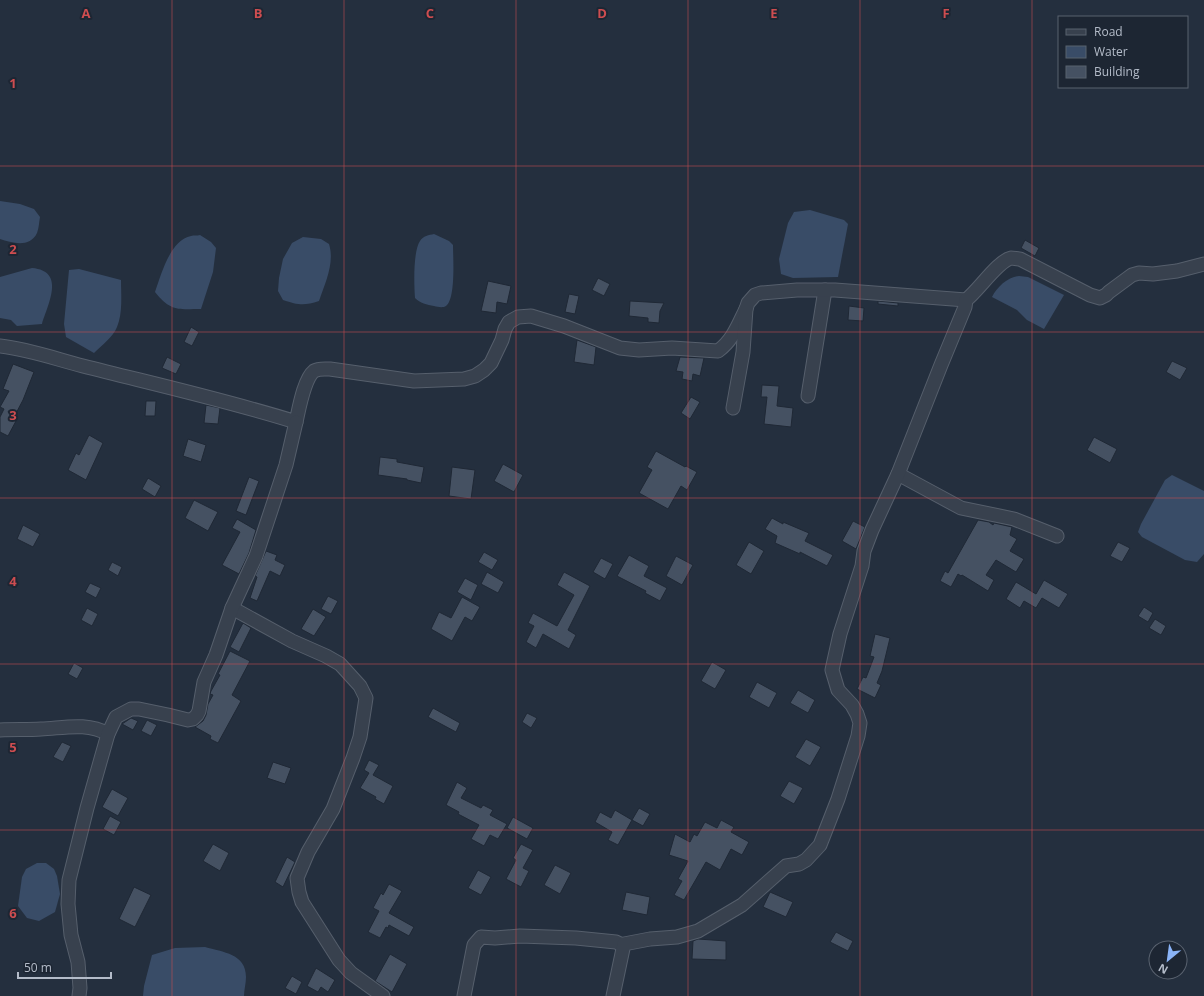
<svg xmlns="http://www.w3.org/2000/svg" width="1204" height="996" font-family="'Open Sans',sans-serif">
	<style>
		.water { fill: #394c67 }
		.building { fill: #455162; stroke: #1f2835 }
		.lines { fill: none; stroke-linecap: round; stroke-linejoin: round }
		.minor-casing { stroke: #565f6c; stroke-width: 15 }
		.minor { stroke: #38414e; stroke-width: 13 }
		.grid { fill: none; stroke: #ce4d50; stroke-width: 1; stroke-opacity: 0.55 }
		.grid-label { font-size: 13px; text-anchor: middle; font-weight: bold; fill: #ce4d50; stroke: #1d2633; stroke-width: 4; stroke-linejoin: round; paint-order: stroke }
	</style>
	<rect width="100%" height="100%" fill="#242f3e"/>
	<g class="water">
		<path d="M0 201 20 204 34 209 40 217C39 222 39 228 37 233 30 248 12 243 0 239Z"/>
		<polygon points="810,210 844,220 848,224 838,277 793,278 781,274 779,259 788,223 794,212"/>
		<path d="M434 234 449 241 453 245C453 256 456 299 446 306 443 308 438 307 434 306 427 305 420 303 415 298 414 285 413 251 420 241 423 236 429 235 434 234Z"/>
		<path d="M200 235 211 242 216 248 213 272 201 309C178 309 171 312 155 292 161 275 170 240 191 236 194 235 197 236 200 235Z"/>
		<path d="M303 237 321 239 329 244C335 263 325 283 319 301 304 306 298 305 283 300L278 291 279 278 283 259 292 243Z"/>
		<path d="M32 268C66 271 48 304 42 324L17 326 11 320 0 318V277Z"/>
		<path d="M79 269 121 280C121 294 123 313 117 327 113 337 102 345 94 353L66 337 64 324 69 270Z"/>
		<path d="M1019 276 1028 277 1064 295 1044 329 1027 320 1017 310 992 297C997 287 1008 277 1019 276Z"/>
		<polygon points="1172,475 1204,491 1204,554 1197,562 1185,560 1142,537 1138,532 1141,524 1165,480"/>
		<polygon points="37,863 46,863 54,869 57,876 60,894 55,912 39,921 27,918 18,906 22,877 26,869"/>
		<path d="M205 947C223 952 246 954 246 977 246 983 244 990 244 996H143L144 986 152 955 175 948Z"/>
	</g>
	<g class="building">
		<polygon points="1025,240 1039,248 1035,256 1021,248"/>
		<polygon points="598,278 610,284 604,296 592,290"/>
		<polygon points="488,281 511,286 507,304 497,302 496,313 481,311"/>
		<polygon points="569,294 579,296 575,314 565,312"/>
		<polygon points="630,301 664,303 660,311 659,323 648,322 648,318 629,316"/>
		<polygon points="878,301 898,303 898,306 878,304"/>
		<polygon points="849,306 864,308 863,321 848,320"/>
		<polygon points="191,327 199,332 192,346 184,342"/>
		<polygon points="577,340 596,347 594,365 574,362"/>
		<polygon points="167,357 181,364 176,374 162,368"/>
		<polygon points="680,357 704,358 700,376 693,374 692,381 682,379 683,372 676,371"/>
		<polygon points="1172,361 1187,368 1180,380 1166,372"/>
		<polygon points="13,364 34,372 23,400 13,419 16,421 8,436 0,432 0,417 4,409 0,407 9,391 3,389"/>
		<polygon points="762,385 779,386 777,406 793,408 791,427 764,424 767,397 761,397"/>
		<polygon points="691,397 700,402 690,419 681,413"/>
		<polygon points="146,401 156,401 155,416 145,416"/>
		<polygon points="206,405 220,408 218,424 204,423"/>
		<polygon points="89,435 103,443 86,480 68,470 76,453 79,455"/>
		<polygon points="1094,437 1117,449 1110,463 1087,450"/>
		<polygon points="188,439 206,445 201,462 183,456"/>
		<polygon points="656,451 685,467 686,466 697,472 687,490 681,486 668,509 639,493 652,470 647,467"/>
		<polygon points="380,457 397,459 397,462 424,467 421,483 407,480 407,479 378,475"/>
		<polygon points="503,464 523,475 514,492 494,481"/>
		<polygon points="452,467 475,470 471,499 449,496"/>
		<polygon points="249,477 259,481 246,515 236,511"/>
		<polygon points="148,478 161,486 155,497 142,489"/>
		<polygon points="194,500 218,512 208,531 185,518"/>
		<polygon points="772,518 783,524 783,522 809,533 805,541 833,555 827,566 800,552 800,554 775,543 777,536 765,529"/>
		<polygon points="237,519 256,530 249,553 239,574 222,565 240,532 232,528"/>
		<polygon points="978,520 989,522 993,525 994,523 1012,527 1010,535 1017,539 1010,551 1024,559 1016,572 996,560 986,575 994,580 988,591 962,575 961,576 958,574 951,587 940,581 945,571 948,573"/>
		<polygon points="853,521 865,527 856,549 842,541"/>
		<polygon points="23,525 40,534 33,547 17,539"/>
		<polygon points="749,542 764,551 751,574 736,565"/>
		<polygon points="1118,542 1130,548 1122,562 1110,556"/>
		<polygon points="266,551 277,555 275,560 285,565 280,576 270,571 257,601 250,598 257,577 255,576"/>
		<polygon points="484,552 498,560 492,570 478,562"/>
		<polygon points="629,555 649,566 644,576 667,588 660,601 645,593 646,591 617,576"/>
		<polygon points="676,556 693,565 682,585 666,576"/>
		<polygon points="601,558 613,564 605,579 593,572"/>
		<polygon points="112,562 122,567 118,576 108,570"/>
		<polygon points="487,572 504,582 498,593 481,584"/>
		<polygon points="564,572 590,586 568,630 576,635 569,649 543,634 536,648 526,642 534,626 528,623 533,613 557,626 574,595 557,585"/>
		<polygon points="465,578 478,585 471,600 457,592"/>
		<polygon points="1044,580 1068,594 1059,608 1042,598 1036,608 1024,601 1020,608 1006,599 1016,582 1036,594"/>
		<polygon points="90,583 101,588 96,598 85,592"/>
		<polygon points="328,596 338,601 331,614 321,609"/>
		<polygon points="462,597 480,607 472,621 465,617 452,641 431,629 439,612 451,618"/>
		<polygon points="1144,607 1153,613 1148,622 1138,616"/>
		<polygon points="87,608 98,614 92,626 81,620"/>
		<polygon points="313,609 326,617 314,636 301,629"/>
		<polygon points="1155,619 1166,626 1161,635 1149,628"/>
		<polygon points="243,623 251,628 239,652 230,647"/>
		<polygon points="875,634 890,638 882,671 877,683 881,685 875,698 857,689 863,677 866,678 874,657 870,656"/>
		<polygon points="230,651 250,661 232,695 241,701 218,743 210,739 211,736 195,727 203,721 206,715 208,704 213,695 210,694 211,691 220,675 218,674"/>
		<polygon points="712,662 726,670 715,689 701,681"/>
		<polygon points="74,663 83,668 77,679 68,674"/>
		<polygon points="757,682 777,693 769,708 749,697"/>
		<polygon points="798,690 815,700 808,713 790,703"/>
		<polygon points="433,708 460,723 456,732 428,717"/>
		<polygon points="527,713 537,718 531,728 522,722"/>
		<polygon points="131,718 138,721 133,730 122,724"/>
		<polygon points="147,720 157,725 151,736 141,731"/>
		<polygon points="806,739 821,747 810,766 795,757"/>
		<polygon points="62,742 71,746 63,762 53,757"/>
		<polygon points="369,760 379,765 373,775 393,786 384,804 375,799 376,797 360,788 369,773 364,770"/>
		<polygon points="273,762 291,768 285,784 267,778"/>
		<polygon points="789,781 803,788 794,804 780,796"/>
		<polygon points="457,782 467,788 461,798 481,808 483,805 493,810 490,815 507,824 498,839 490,835 484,846 471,839 479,825 458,814 459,812 446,805"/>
		<polygon points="112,789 128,798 118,816 102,807"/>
		<polygon points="639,808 650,814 643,826 632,820"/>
		<polygon points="615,810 632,820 618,845 608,840 612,832 595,822 600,812 611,818"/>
		<polygon points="110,816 121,822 114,835 103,829"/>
		<polygon points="513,817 533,828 527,839 507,828"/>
		<polygon points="721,820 734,827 731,832 749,842 742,855 731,849 720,870 706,862 684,900 674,895 682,881 678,879 688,861 669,855 675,834 690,842 694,834 697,836 705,822 717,828"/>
		<polygon points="213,844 229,853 220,871 203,861"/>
		<polygon points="521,844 533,850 523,868 529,871 521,887 506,879 516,860 513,858"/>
		<polygon points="287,857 295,862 283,887 275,882"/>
		<polygon points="555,865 571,873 560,894 544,885"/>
		<polygon points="478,870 491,877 481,895 468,888"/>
		<polygon points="389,884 402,891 389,913 414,927 409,936 389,925 388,928 386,927 380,938 368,932 379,911 373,908 381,893 383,895"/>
		<polygon points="134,887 151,895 135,927 119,919"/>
		<polygon points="626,892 650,897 647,915 622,910"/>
		<polygon points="770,892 793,902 786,917 763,907"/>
		<polygon points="836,932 853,941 848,951 830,942"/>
		<polygon points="698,939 726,941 726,960 692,959 693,941"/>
		<polygon points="390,954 407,964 392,992 375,981"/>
		<polygon points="316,968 335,980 328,992 321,987 318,992 307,986"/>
		<polygon points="292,976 302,982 296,994 285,988"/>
	</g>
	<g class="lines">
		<g class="minor-casing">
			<g id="minor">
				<path d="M0 346C28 349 56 359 83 366 154 384 226 400 296 422 299 409 304 379 314 371 319 368 325 369 330 369L414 381 464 379 475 376 484 370 491 363 502 340 505 329 509 322 518 317 531 316 564 326 620 348 639 350 672 348 718 351C733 340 738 325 746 309"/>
				<polyline points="808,396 825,290"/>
				<polyline points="733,408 743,352 746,309 748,303 755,295 761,293 797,290 835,290 966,300"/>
				<polyline points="898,474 961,508 1014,519 1057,536"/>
				<polyline points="232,608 292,641 326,656 340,664 360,686 366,698 360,737 353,758 333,809 308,852 297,878 299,892 302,902 339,960 351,973 383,996"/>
				<path d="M0 730C14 729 27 730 41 729 64 728 87 722 108 734"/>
				<polyline points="79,996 80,988 78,962 71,935 68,904 69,880 87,808 108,734 116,717 131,709 139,709 168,715 188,720 193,719 197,715 199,711 204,682 216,655 232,608 256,556 286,465 296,422"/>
				<polyline points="464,996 474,945 481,937 495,938 520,936 576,938 616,942 622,945"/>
				<path d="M613 996 624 944 650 939 677 937 698 931 742 905 786 866 799 864 806 860 820 845 838 799 858 736 860 723 857 714 852 705 838 690 832 670 840 634 862 566 864 551 872 530 898 474 941 365 965 307 966 300C978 291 998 261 1011 258 1014 258 1017 259 1020 259L1090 295 1100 298 1106 295 1109 292 1132 275 1139 273 1153 274 1177 271 1204 264"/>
			</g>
		</g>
		<use href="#minor" class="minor"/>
	</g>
	<path class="grid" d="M172 0V996M344 0V996M516 0V996M688 0V996M860 0V996M1032 0V996M0 166H1204M0 332H1204M0 498H1204M0 664H1204M0 830H1204"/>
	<g class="grid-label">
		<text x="86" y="18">A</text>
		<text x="258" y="18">B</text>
		<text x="430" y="18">C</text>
		<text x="602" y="18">D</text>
		<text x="774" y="18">E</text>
		<text x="946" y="18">F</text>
		<text x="13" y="88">1</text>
		<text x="13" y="254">2</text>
		<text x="13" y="420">3</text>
		<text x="13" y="586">4</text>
		<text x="13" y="752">5</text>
		<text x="13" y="918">6</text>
	</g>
	<rect x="1058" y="16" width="130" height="72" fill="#1d2633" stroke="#59626f"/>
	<rect x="1066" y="29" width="20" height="6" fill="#38414e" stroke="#59626f"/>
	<text x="1094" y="36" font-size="12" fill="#b4bcc9">Road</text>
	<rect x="1066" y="46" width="20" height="12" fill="#394c67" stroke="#59626f"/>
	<text x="1094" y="56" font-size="12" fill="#b4bcc9">Water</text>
	<rect x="1066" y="66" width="20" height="12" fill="#455162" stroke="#59626f"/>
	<text x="1094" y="76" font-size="12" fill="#b4bcc9">Building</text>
	<g transform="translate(1168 960) rotate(209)"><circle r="19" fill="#1d2633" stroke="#59626f"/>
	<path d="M0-3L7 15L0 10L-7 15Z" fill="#8ab4f8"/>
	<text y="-6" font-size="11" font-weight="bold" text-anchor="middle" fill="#b4bcc9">N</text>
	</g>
	<path d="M18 972v6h93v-6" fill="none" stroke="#b4bcc9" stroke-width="2"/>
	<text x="24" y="972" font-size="12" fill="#b4bcc9" stroke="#1d2633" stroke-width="3" paint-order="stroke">50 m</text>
</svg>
